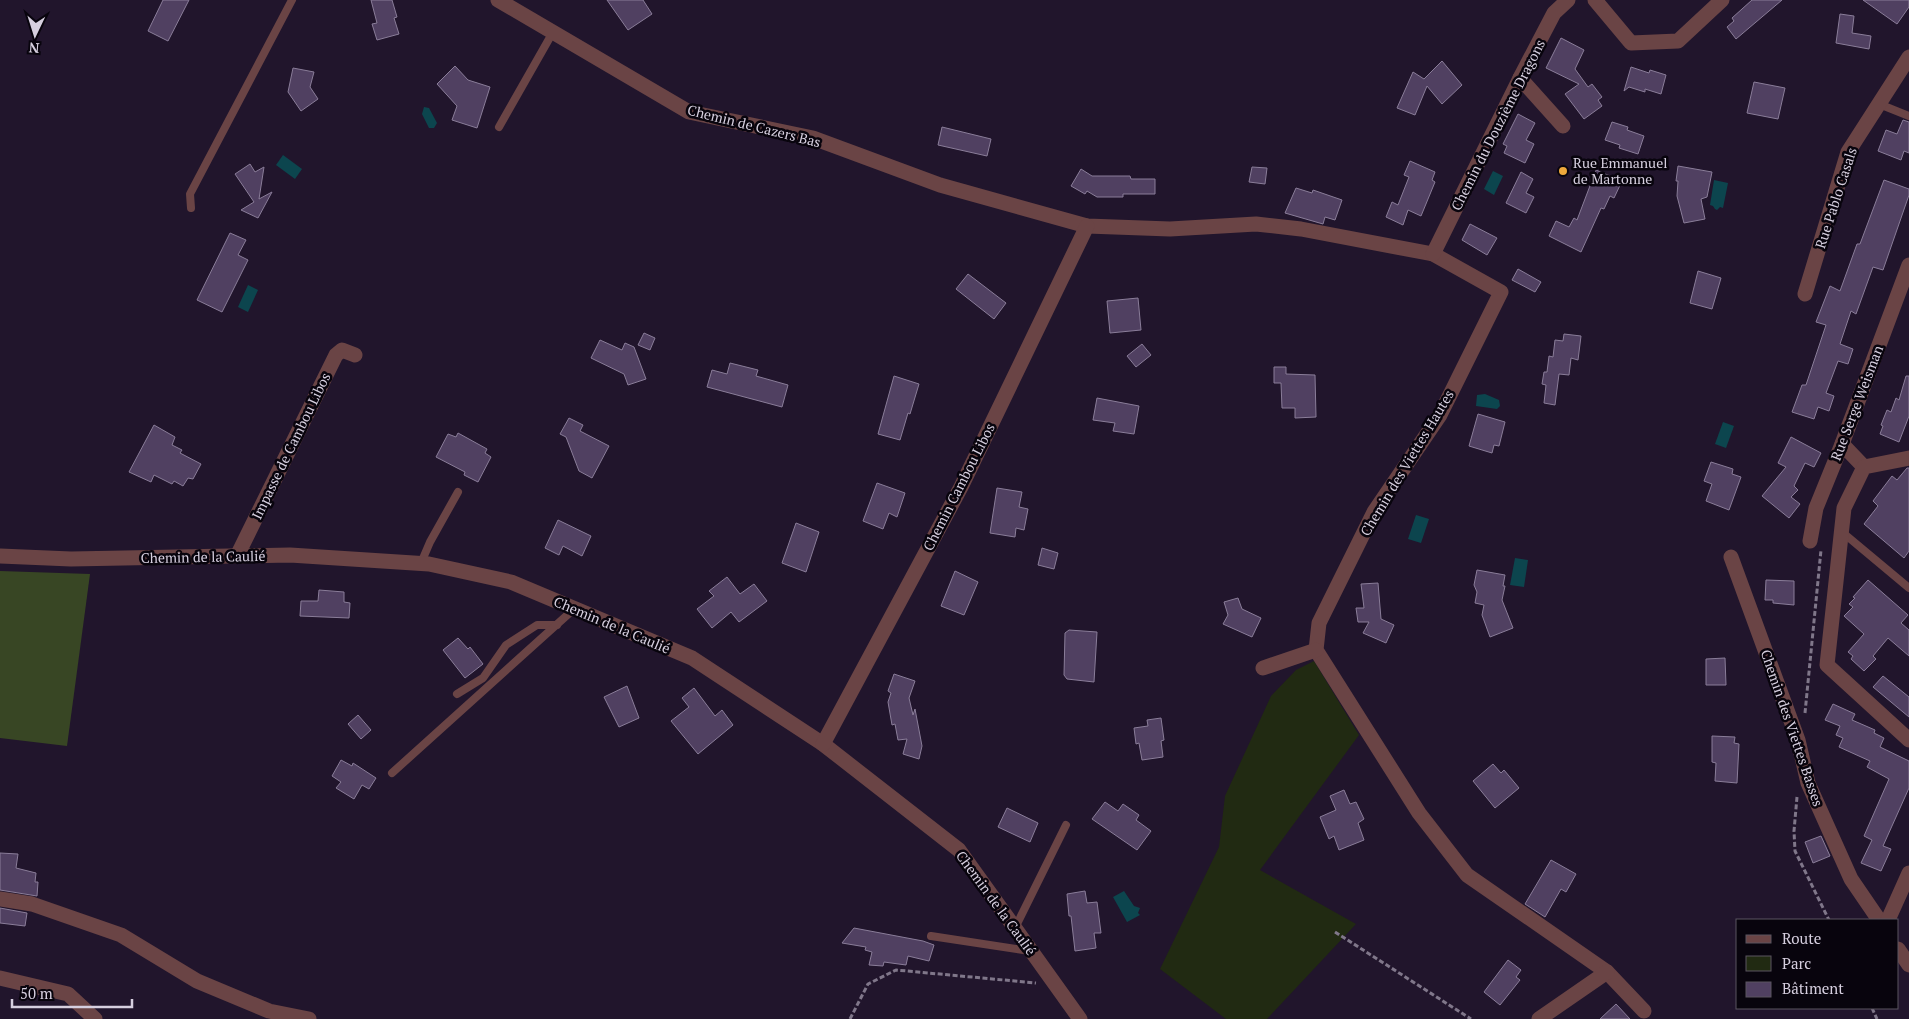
<svg xmlns="http://www.w3.org/2000/svg" width="1909" height="1019" font-family="'PT Serif',serif">
	<style>
		.green { fill: #212a12 }
		.forest { fill: #384624 }
		.water { fill: #0c454e }
		.building { fill: #504061; stroke: #8a7d99 }
		.lines { fill: none; stroke-linecap: round; stroke-linejoin: round }
		.path { stroke: #80778a; stroke-width: 3; stroke-dasharray: 5 2.5; stroke-linecap: butt }
		.lane { stroke: #6a4445; stroke-width: 8 }
		.street { stroke: #6a4445; stroke-width: 15 }
		.poi-dot { fill: #eea83c; stroke: #08040d; stroke-width: 2 }
		.labels { text-anchor: middle; stroke-width: 5; stroke-linejoin: round; paint-order: stroke }
		.street-label { font-size: 14px; fill: #d6cfdf; stroke: #08040d }
		.poi-label { font-size: 14px; fill: #d6cfdf; stroke: #08040d; text-anchor: start }
	</style>
	<rect width="100%" height="100%" fill="#21152c"/>
	<polygon class="green" points="1314,661 1359,735 1260,870 1356,924 1267,1019 1226,1019 1160,969 1219,847 1225,796 1271,696 1296,670"/>
	<polygon class="forest" points="0,571 90,574 67,746 0,738"/>
	<g class="water">
		<polygon points="424,107 429,108 437,123 434,128 429,128 422,114"/>
		<polygon points="283,155 302,169 295,179 276,165"/>
		<polygon points="1493,171 1503,176 1494,195 1484,189"/>
		<polygon points="1714,180 1728,183 1723,208 1720,207 1717,210 1715,209 1713,206 1710,205"/>
		<polygon points="248,285 258,290 248,312 238,307"/>
		<polygon points="1485,394 1499,400 1500,406 1497,409 1476,406 1477,395"/>
		<polygon points="1723,422 1734,426 1726,448 1715,444"/>
		<polygon points="1416,515 1429,519 1421,543 1408,539"/>
		<polygon points="1515,558 1528,560 1524,587 1510,585"/>
		<polygon points="1124,891 1134,906 1140,908 1138,913 1140,915 1127,922 1113,897"/>
	</g>
	<g class="building">
		<polygon points="163,0 189,0 168,41 148,31"/>
		<polygon points="371,0 392,0 397,17 394,18 399,34 377,40 372,24 377,23"/>
		<polygon points="607,0 643,0 652,14 628,30"/>
		<polygon points="1752,0 1782,0 1736,39 1727,27 1734,21 1732,18"/>
		<polygon points="1863,0 1909,0 1909,7 1897,24"/>
		<polygon points="1840,14 1854,16 1852,33 1871,36 1869,49 1836,43"/>
		<polygon points="1561,38 1584,50 1575,69 1588,87 1592,84 1602,97 1598,100 1602,106 1584,119 1565,94 1579,84 1546,68"/>
		<polygon points="1442,61 1462,85 1442,104 1427,86 1415,115 1397,108 1413,72 1424,79"/>
		<polygon points="455,66 468,80 490,87 477,128 452,120 457,106 437,84"/>
		<polygon points="1631,67 1649,73 1650,70 1666,75 1661,94 1645,89 1645,92 1629,87 1624,91"/>
		<polygon points="293,68 314,72 310,87 318,99 301,111 288,92"/>
		<polygon points="1754,82 1785,88 1778,119 1747,113"/>
		<polygon points="1518,114 1535,123 1526,140 1534,144 1525,163 1504,153 1507,146 1503,144"/>
		<polygon points="1903,120 1909,122 1909,153 1904,151 1901,160 1878,151 1886,130 1897,134"/>
		<polygon points="1612,122 1628,127 1627,130 1644,136 1638,154 1619,148 1620,145 1605,140"/>
		<polygon points="942,127 991,139 987,156 938,145"/>
		<polygon points="1410,161 1435,172 1432,180 1435,182 1421,216 1408,210 1403,225 1386,217 1392,202 1398,205 1409,177 1404,175"/>
		<polygon points="250,164 255,172 264,167 259,199 272,192 258,218 241,210 254,202 235,174"/>
		<polygon points="1678,166 1712,172 1707,197 1701,199 1705,219 1684,223 1677,196 1678,181 1676,181"/>
		<polygon points="1252,167 1267,168 1265,184 1249,182"/>
		<polygon points="1081,169 1092,176 1130,176 1131,179 1155,179 1155,194 1123,194 1123,197 1097,197 1087,191 1085,194 1071,186"/>
		<polygon points="1596,170 1622,181 1614,198 1610,196 1604,209 1601,208 1581,252 1549,236 1556,221 1569,227 1574,218 1577,220"/>
		<polygon points="1521,172 1533,179 1526,193 1534,197 1526,213 1506,203"/>
		<polygon points="1884,180 1909,189 1909,195 1883,270 1873,267 1856,314 1851,311 1840,344 1853,349 1848,364 1838,361 1826,393 1834,396 1829,411 1818,407 1814,419 1792,412 1802,385 1806,385 1826,325 1816,322 1830,286 1840,291 1857,244 1860,244"/>
		<polygon points="1296,188 1312,193 1313,190 1342,200 1335,220 1325,217 1323,224 1285,213"/>
		<polygon points="1470,224 1497,238 1487,255 1462,240"/>
		<polygon points="230,233 246,240 238,255 248,260 222,312 197,300"/>
		<polygon points="1518,269 1541,282 1535,292 1512,280"/>
		<polygon points="1698,271 1721,278 1712,309 1690,303"/>
		<polygon points="968,274 1006,303 994,319 956,289"/>
		<polygon points="1138,298 1141,330 1110,333 1107,301"/>
		<polygon points="644,333 655,338 650,350 638,345"/>
		<polygon points="1564,334 1581,336 1578,360 1571,358 1569,375 1559,374 1555,405 1544,403 1546,385 1542,384 1544,372 1547,372 1549,356 1553,357 1555,340 1563,341"/>
		<polygon points="600,340 622,350 625,343 634,347 646,379 628,385 624,374 591,358"/>
		<polygon points="1142,344 1151,355 1136,367 1127,356"/>
		<polygon points="730,363 758,370 756,376 788,385 782,407 707,387 712,370 727,374"/>
		<polygon points="1274,367 1286,367 1286,374 1315,375 1316,417 1295,418 1295,408 1282,408 1281,383 1274,383"/>
		<polygon points="894,376 919,384 910,414 908,413 900,440 878,434"/>
		<polygon points="1906,376 1909,376 1909,416 1899,442 1880,434 1883,426 1881,425 1887,410 1891,412 1896,398 1899,400"/>
		<polygon points="1097,398 1139,406 1134,434 1113,431 1115,423 1093,420"/>
		<polygon points="1478,414 1505,422 1499,446 1494,445 1492,453 1469,446"/>
		<polygon points="569,418 583,425 580,431 609,446 592,478 579,471 566,437 560,434"/>
		<polygon points="154,425 175,437 172,445 182,450 180,453 201,464 193,479 188,478 183,486 174,481 172,484 154,475 151,482 129,472"/>
		<polygon points="458,433 487,449 485,453 491,457 478,482 464,475 465,472 436,457 448,434 456,437"/>
		<polygon points="1791,437 1821,453 1814,467 1805,463 1794,486 1798,490 1791,497 1800,504 1789,518 1762,496 1786,467 1778,463"/>
		<polygon points="1711,462 1733,469 1732,474 1741,477 1729,510 1706,501 1712,484 1704,481"/>
		<polygon points="1907,468 1909,468 1909,551 1904,558 1864,524 1878,506 1873,501 1892,476 1897,480"/>
		<polygon points="877,483 905,493 897,517 889,513 883,529 863,521"/>
		<polygon points="997,488 1022,492 1019,507 1028,509 1024,530 1016,528 1015,537 990,533"/>
		<polygon points="558,520 591,536 582,556 563,546 559,555 545,548"/>
		<polygon points="796,523 819,532 806,572 782,563"/>
		<polygon points="1042,548 1058,553 1054,569 1038,565"/>
		<polygon points="1477,570 1505,575 1503,586 1505,586 1502,600 1513,628 1490,637 1482,615 1484,605 1475,603 1477,592 1474,585"/>
		<polygon points="955,571 978,582 964,615 941,606"/>
		<polygon points="727,577 740,594 754,584 767,601 739,622 731,612 712,628 697,609 714,596 709,591"/>
		<polygon points="1766,580 1794,581 1794,605 1773,603 1773,600 1765,600"/>
		<polygon points="1868,580 1908,615 1901,623 1909,630 1909,656 1888,638 1873,656 1876,659 1864,671 1851,659 1853,656 1848,652 1864,634 1844,616 1853,607 1849,604 1855,598 1853,597"/>
		<polygon points="1378,583 1381,619 1394,625 1386,643 1363,633 1369,622 1358,622 1356,608 1364,608 1361,584"/>
		<polygon points="319,590 344,592 344,602 350,603 349,618 300,616 301,601 318,601"/>
		<polygon points="1238,598 1242,609 1261,618 1252,637 1223,624 1228,615 1224,602"/>
		<polygon points="1069,630 1097,632 1094,682 1067,679 1064,675 1065,633"/>
		<polygon points="458,638 468,649 470,647 483,664 465,678 443,650"/>
		<polygon points="1725,658 1726,685 1706,685 1706,659"/>
		<polygon points="894,674 915,681 909,698 913,715 915,709 922,746 919,759 903,754 907,739 898,740 895,724 892,725 888,702 891,693 888,691"/>
		<polygon points="1883,676 1909,697 1909,717 1873,687"/>
		<polygon points="627,686 639,718 619,727 604,697"/>
		<polygon points="694,688 715,716 722,710 733,725 698,754 671,721 689,707 682,698"/>
		<polygon points="1833,704 1855,714 1852,720 1875,730 1874,733 1884,738 1880,747 1909,761 1909,788 1883,846 1891,849 1881,871 1861,863 1872,840 1864,836 1889,779 1867,767 1870,761 1839,747 1843,738 1836,735 1840,726 1825,720"/>
		<polygon points="358,715 371,730 361,739 348,724"/>
		<polygon points="1161,718 1164,740 1161,741 1163,757 1142,760 1139,743 1136,744 1134,728 1148,726 1147,720"/>
		<polygon points="1712,736 1735,737 1734,743 1739,744 1737,783 1715,781 1716,763 1712,762"/>
		<polygon points="341,760 352,766 353,763 376,778 369,789 362,785 354,799 336,788 341,782 332,776"/>
		<polygon points="1493,764 1501,773 1504,770 1519,788 1495,808 1473,781"/>
		<polygon points="1344,790 1350,804 1356,802 1364,819 1358,823 1364,840 1339,850 1334,836 1329,839 1320,817 1336,810 1330,796"/>
		<polygon points="1105,802 1118,811 1123,804 1139,815 1136,820 1151,831 1137,850 1092,819"/>
		<polygon points="1007,808 1038,823 1030,842 998,827"/>
		<polygon points="1821,836 1830,856 1813,863 1805,842"/>
		<polygon points="0,853 18,854 16,868 36,873 35,882 38,882 37,896 0,890"/>
		<polygon points="1551,860 1576,874 1566,892 1561,889 1545,917 1525,904"/>
		<polygon points="1085,891 1087,903 1097,902 1101,933 1094,933 1096,948 1075,951 1071,916 1069,916 1067,894"/>
		<polygon points="0,908 27,913 25,926 0,923"/>
		<polygon points="854,928 923,941 934,945 929,961 908,956 906,965 884,962 883,966 869,965 872,952 865,950 866,947 842,943"/>
		<polygon points="1508,960 1521,970 1516,977 1520,980 1500,1005 1484,992"/>
		<polygon points="1616,1004 1630,1019 1600,1019"/>
	</g>
	<g class="lines">
		<g class="path">
			<polyline points="1805,713 1821,550"/>
			<polyline points="1797,797 1794,831 1795,851 1829,920"/>
			<polyline points="1335,932 1471,1019"/>
			<polyline points="1872,1008 1877,1019"/>
			<polyline points="850,1019 868,984 896,970 1036,983"/>
		</g>
		<g class="lane">
			<polyline points="1879,104 1909,116"/>
			<polyline points="499,127 553,32"/>
			<polyline points="191,208 190,194 292,0"/>
			<polyline points="1842,532 1909,588"/>
			<polyline points="421,563 430,542 458,492"/>
			<polyline points="457,694 483,678 506,645 537,625 557,625"/>
			<polyline points="392,773 574,609"/>
			<polyline points="1015,928 1066,825"/>
			<polyline points="931,936 1030,951"/>
		</g>
		<g class="street">
			<polyline points="498,0 689,112 813,138 940,185 1087,226 1170,229 1256,224 1301,229 1433,254 1501,292 1440,415 1374,512 1319,623 1316,650 1419,813 1467,875 1607,972 1644,1011"/>
			<polyline points="1595,0 1631,43 1678,41 1722,0"/>
			<polyline points="1520,78 1563,126"/>
			<polyline points="1433,254 1520,78 1554,13 1568,0"/>
			<polyline points="1805,294 1848,152 1909,57"/>
			<polyline points="1842,444 1864,467"/>
			<polyline points="1909,458 1864,467 1844,508 1827,665 1909,740"/>
			<polyline points="1810,541 1816,508 1842,444 1909,265"/>
			<polyline points="0,556 71,559 290,555 429,564 511,582 692,658 823,744 959,850 1080,1019"/>
			<polyline points="237,556 336,355 342,350 355,355"/>
			<polyline points="1731,557 1798,740 1808,783 1851,879 1879,920"/>
			<polyline points="1263,668 1316,650"/>
			<polyline points="823,744 961,487 1087,226"/>
			<polyline points="0,899 32,904 121,935 197,981 269,1011 309,1019"/>
			<polyline points="1888,920 1909,873"/>
			<polyline points="1898,949 1909,965"/>
			<polyline points="0,978 68,994 95,1019"/>
			<polyline points="1539,1019 1607,972"/>
		</g>
	</g>
	<circle class="poi-dot" cx="1563" cy="171" r="5"/>
	<g class="labels">
		<g class="street-label">
			<text transform="translate(1498 125) rotate(-63)" y="5">Chemin du Douzième Dragons</text>
			<text transform="translate(754 126) rotate(14)" y="5">Chemin de Cazers Bas</text>
			<text transform="translate(1836 198) rotate(-72)" y="5">Rue Pablo Casals</text>
			<text transform="translate(1857 403) rotate(-69)" y="5">Rue Serge Weisman</text>
			<text transform="translate(291 446) rotate(-64)" y="5">Impasse de Cambou Libos</text>
			<text transform="translate(1407 463) rotate(-59)" y="5">Chemin des Viettes Hautes</text>
			<text transform="translate(959 487) rotate(-63)" y="5">Chemin Cambou Libos</text>
			<text transform="translate(203 557) rotate(-1)" y="5">Chemin de la Caulié</text>
			<text transform="translate(612 625) rotate(23)" y="5">Chemin de la Caulié</text>
			<text transform="translate(1792 728) rotate(71)" y="5">Chemin des Viettes Basses</text>
			<text transform="translate(996 903) rotate(54)" y="5">Chemin de la Caulié</text>
		</g>
		<g class="poi-label">
			<text x="1573" y="168">Rue Emmanuel<tspan x="1573" dy="16">de Martonne</tspan></text>
		</g>
	</g>
	<rect x="1736" y="919" width="162" height="90" fill="#08040d" stroke="#5a5561"/>
	<rect x="1746" y="935" width="25" height="8" fill="#6a4445" stroke="#5a5561"/>
	<text x="1782" y="944" font-size="15" fill="#d6cfdf">Route</text>
	<rect x="1746" y="956" width="25" height="15" fill="#212a12" stroke="#5a5561"/>
	<text x="1782" y="969" font-size="15" fill="#d6cfdf">Parc</text>
	<rect x="1746" y="982" width="25" height="15" fill="#504061" stroke="#5a5561"/>
	<text x="1782" y="994" font-size="15" fill="#d6cfdf">Bâtiment</text>
	<g transform="translate(35 35) rotate(184)" stroke="#08040d" stroke-width="4" paint-order="stroke">
	<path d="M0-4L9 19L0 12L-9 19Z" fill="#d6cfdf"/>
	<text y="-8" font-size="14" font-weight="bold" text-anchor="middle" fill="#d6cfdf">N</text>
	</g>
	<path d="M12 999v8h120v-8" fill="none" stroke="#d6cfdf" stroke-width="2.5"/>
	<text x="20" y="999" font-size="15" fill="#d6cfdf" stroke="#08040d" stroke-width="4" paint-order="stroke">50 m</text>
</svg>
